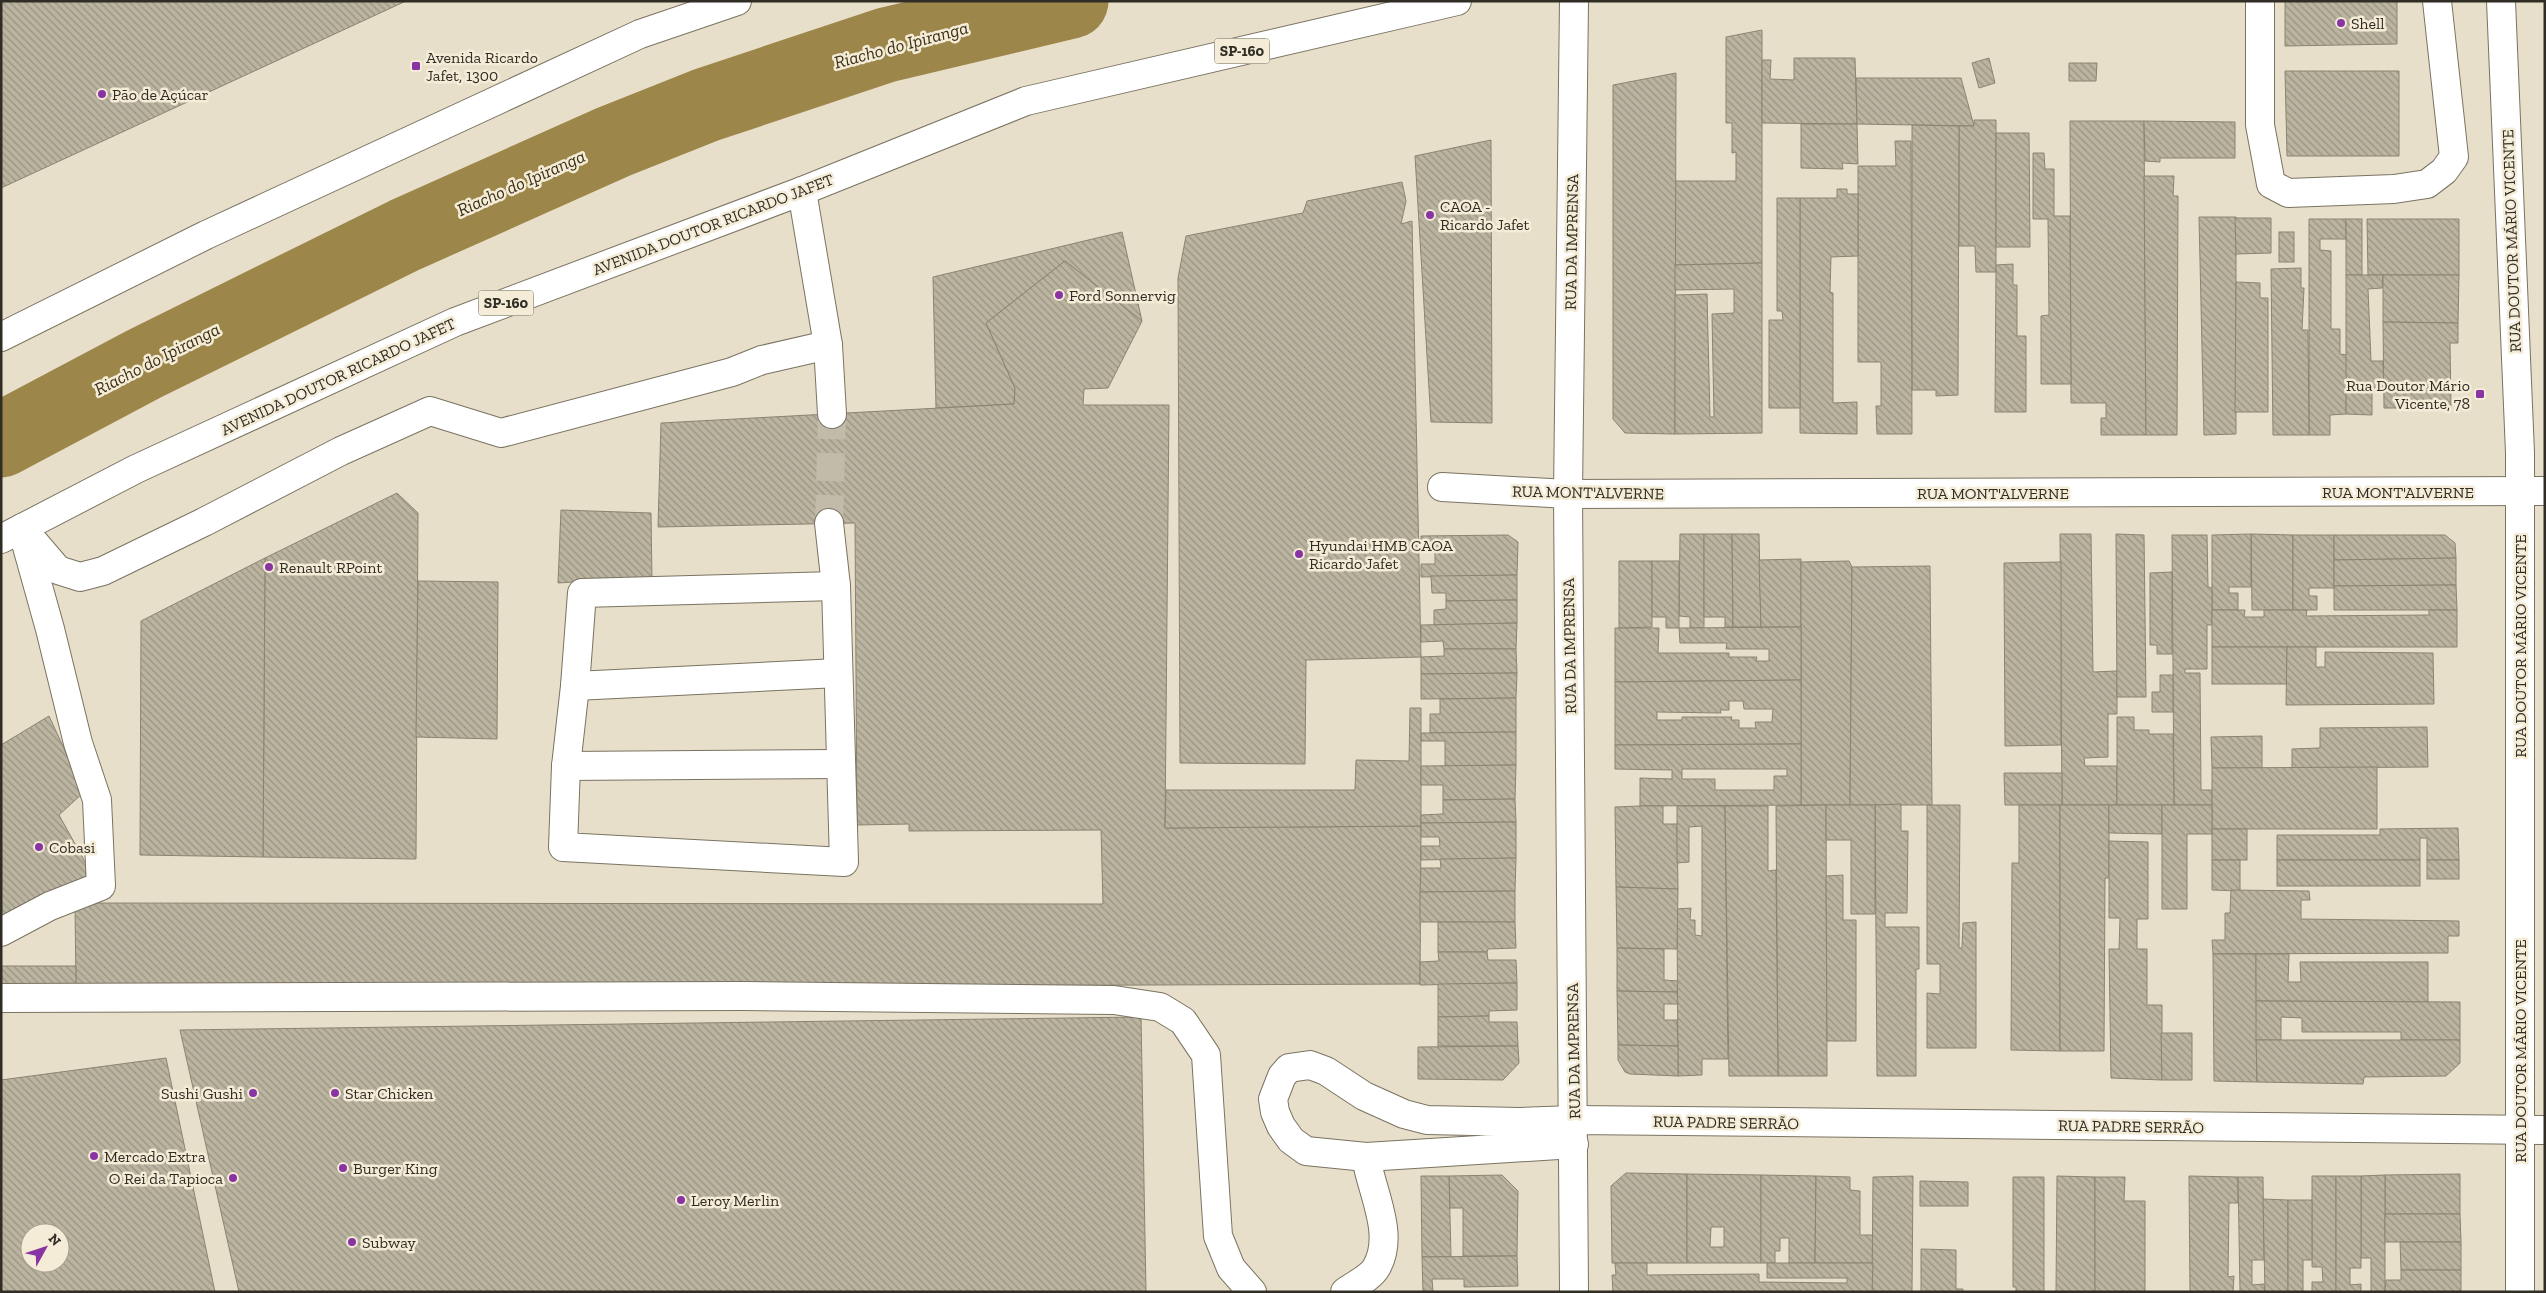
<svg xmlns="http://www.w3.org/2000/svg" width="2546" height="1293" font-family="'Zilla Slab',serif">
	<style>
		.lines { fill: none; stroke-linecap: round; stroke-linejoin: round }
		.river { stroke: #9d8649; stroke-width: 75 }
		.building { fill: url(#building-back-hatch); stroke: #8b8471; fill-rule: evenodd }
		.minor-tunnel { stroke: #c2bba9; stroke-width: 28; stroke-dasharray: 28 14; stroke-linecap: butt }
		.minor-casing { stroke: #7a7361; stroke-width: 30 }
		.major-casing { stroke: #7a7361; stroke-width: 30 }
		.minor { stroke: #fff; stroke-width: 28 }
		.major { stroke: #fff; stroke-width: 28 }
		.poi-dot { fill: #8834a2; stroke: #f4ecd7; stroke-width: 2 }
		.labels { text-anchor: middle; stroke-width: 5; stroke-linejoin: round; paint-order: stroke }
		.shield { fill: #f4ecd7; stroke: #6b665a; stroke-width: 1 }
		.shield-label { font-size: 15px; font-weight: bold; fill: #302d25 }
		.poi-label { font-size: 16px; fill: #302d25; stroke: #f4ecd7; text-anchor: start }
		.street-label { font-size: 16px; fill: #302d25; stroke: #f4ecd7 }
		.water-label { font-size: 18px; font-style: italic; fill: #3b3014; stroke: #f4ecd7 }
	</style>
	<defs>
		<pattern id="building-back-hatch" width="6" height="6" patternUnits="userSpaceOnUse" patternTransform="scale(1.25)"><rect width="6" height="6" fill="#bbb4a0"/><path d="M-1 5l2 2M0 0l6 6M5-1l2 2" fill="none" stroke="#989382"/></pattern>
	</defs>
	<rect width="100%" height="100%" fill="#e7dfca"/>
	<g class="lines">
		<polyline class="river" points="1,440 144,364 405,235 613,142 706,105 886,45 1071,1"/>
	</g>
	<g class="building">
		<polygon points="1,1 406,1 1,188"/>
		<polygon points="2285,1 2397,1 2397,44 2285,46"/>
		<polygon points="1762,30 1762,263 1675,265 1675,181 1736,181 1736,152 1732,153 1732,123 1726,123 1726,37"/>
		<polygon points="1794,58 1855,58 1857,124 1762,123 1762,60 1771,60 1770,79 1794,80"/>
		<polygon points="1989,58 1995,83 1979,88 1972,63"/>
		<polygon points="2069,63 2097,63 2096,81 2069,81"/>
		<polygon points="2285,71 2399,71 2399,156 2287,156"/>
		<polygon points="1676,73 1675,434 1625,433 1613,419 1613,85"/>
		<polygon points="1856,78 1961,78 1974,126 1857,124"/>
		<polygon points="1974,120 1996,120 1996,272 1976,272 1975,246 1959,246 1959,126 1974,126"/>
		<polygon points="2070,121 2144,121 2146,435 2101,435 2101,418 2106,418 2106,403 2071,403"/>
		<polygon points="2144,121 2235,122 2235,158 2160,158 2160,162 2145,161"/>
		<polygon points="1801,124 1857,124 1858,164 1842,163 1843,169 1801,168"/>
		<polygon points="1912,125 1959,126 1958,395 1936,396 1936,390 1912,390"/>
		<polygon points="1996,133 2029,133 2030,247 1996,247"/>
		<polygon points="1491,140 1492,423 1431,422 1415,156"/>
		<polygon points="1895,141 1911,141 1912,434 1877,434 1876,406 1881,406 1881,362 1858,362 1858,166 1896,166"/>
		<polygon points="2033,153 2044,153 2045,169 2054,169 2054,216 2070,216 2071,384 2041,384 2041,316 2049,315 2048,219 2033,219"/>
		<polygon points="2144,176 2174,176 2173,196 2178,196 2177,435 2146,435"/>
		<polygon points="1402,182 1406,201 1401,224 1412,221 1421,657 1306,660 1305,764 1180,763 1178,278 1186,236 1303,213 1307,201"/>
		<polygon points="1837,189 1847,189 1847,194 1858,194 1858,256 1831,257 1830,292 1833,293 1833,403 1857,402 1857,434 1800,433 1800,198 1837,198"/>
		<polygon points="1777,198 1800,198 1800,408 1769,408 1769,320 1783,320 1782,311 1777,311"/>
		<polygon points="2199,217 2236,217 2236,434 2204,435"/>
		<polygon points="2235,218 2271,218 2271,253 2236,254"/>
		<polygon points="2309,219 2346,219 2346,239 2320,239 2320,250 2331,251 2331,329 2340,329 2340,354 2347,355 2346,414 2330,415 2330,435 2309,435"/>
		<rect x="2346" y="219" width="16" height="56"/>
		<polygon points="2367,219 2459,219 2459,275 2368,275"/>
		<polygon points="1122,232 1142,321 1065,261 986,323 1015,388 1014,404 936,408 933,277"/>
		<rect x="2279" y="232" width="15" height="30"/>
		<polygon points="1065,261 1142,321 1108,388 1084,389 1083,405 1169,405 1165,828 1421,826 1420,984 76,989 75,903 1103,904 1101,830 909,831 909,824 857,825 855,523 658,527 661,423 1014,404 1015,388 986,323"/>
		<polygon points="1762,263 1762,433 1675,434 1675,295 1707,294 1710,417 1714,417 1712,314 1734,313 1734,289 1675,290 1675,265"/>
		<polygon points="2013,264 2013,285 2017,285 2017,336 2026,336 2026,412 1995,412 1996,265"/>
		<polygon points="2301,268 2301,288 2304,288 2302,330 2308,330 2309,435 2273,435 2271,269"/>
		<polygon points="2346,275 2383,275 2382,288 2368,289 2371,361 2383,361 2384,391 2372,391 2372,415 2346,414"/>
		<polygon points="2383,275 2459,275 2458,323 2383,322"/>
		<polygon points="2236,282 2260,283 2260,298 2268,298 2268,412 2235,412"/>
		<polygon points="2383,322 2458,323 2458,343 2450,343 2451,408 2384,408"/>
		<polygon points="397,493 418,513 416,859 263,857 265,558"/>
		<polygon points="561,510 651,513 652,582 615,579 558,583"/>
		<polygon points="1680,534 1704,534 1704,628 1690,628 1690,617 1679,616"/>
		<polygon points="1704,534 1732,534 1733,627 1725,627 1725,617 1704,617"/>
		<polygon points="1732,534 1759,534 1761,627 1733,627"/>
		<polygon points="2060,534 2091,534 2093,672 2117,671 2117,714 2108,714 2108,757 2084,758 2085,766 2117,766 2117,805 2062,805"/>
		<polygon points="2116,534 2144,535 2146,697 2117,697"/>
		<polygon points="2251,534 2293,535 2293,610 2252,610"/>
		<polygon points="2251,534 2251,587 2229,587 2229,593 2238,593 2238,610 2212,610 2212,535"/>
		<polygon points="1508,535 1518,542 1517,575 1421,577 1421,564 1435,564 1435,549 1421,550 1421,536"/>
		<polygon points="2172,535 2207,535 2208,587 2212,588 2212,625 2207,625 2207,669 2185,669 2185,673 2200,673 2201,790 2212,790 2212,805 2174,805"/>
		<polygon points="2293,535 2334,535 2334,588 2309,588 2309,596 2317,596 2317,610 2293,610"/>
		<polygon points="2334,535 2445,535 2455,543 2456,558 2334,560"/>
		<polygon points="265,558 263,857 140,855 141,621"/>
		<polygon points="2456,558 2456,585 2334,586 2334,560"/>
		<polygon points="1801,559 1801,627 1761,627 1759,560"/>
		<polygon points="1619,561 1652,561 1652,627 1619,628"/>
		<polygon points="1652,561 1679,561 1679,628 1666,628 1666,617 1652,617"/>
		<polygon points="1849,561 1852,567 1850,805 1801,805 1801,562"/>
		<polygon points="2061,562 2061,745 2005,746 2004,563"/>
		<polygon points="1930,566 1932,805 1850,805 1852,567"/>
		<polygon points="2172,572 2172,654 2157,654 2157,645 2150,645 2150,573"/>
		<polygon points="1517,575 1517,600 1446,601 1446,593 1432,593 1431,576"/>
		<polygon points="418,581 498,582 497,739 416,737"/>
		<polygon points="2456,585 2457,610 2334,610 2334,586"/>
		<polygon points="1517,600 1517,623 1434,625 1434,610 1446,609 1446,601"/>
		<polygon points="2212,610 2245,610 2244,617 2264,617 2264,610 2307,610 2306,616 2429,615 2429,610 2457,610 2457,647 2212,647"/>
		<polygon points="1517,623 1516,649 1444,649 1443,641 1421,642 1421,625"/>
		<polygon points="1801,627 1801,680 1615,682 1615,628 1659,628 1658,653 1729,653 1729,657 1757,657 1756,661 1769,661 1769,649 1726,649 1727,643 1680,643 1679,628"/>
		<rect x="2212" y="647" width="75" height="37"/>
		<polygon points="2287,647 2316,647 2316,667 2325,667 2325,652 2433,653 2434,704 2286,705"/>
		<polygon points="1444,649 1516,649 1517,673 1421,674 1421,657 1444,656"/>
		<polygon points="1517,673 1516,698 1421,699 1421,674"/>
		<polygon points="2160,675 2173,675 2173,712 2152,712 2152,692 2160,692"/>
		<path d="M1801 680V744L1615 745V682ZM1729 701H1743L1744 709H1773L1772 722H1755L1756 728H1739V720H1731L1732 717H1682V720H1657V712L1721 713 1720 710H1729Z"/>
		<polygon points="1516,698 1516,732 1430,733 1430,714 1440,714 1440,699"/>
		<polygon points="1410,708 1421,708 1421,826 1165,828 1166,790 1355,790 1356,760 1409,761"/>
		<polygon points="49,716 84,792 59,815 95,880 1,925 1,745"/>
		<polygon points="2117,717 2134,717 2134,730 2149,730 2149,734 2173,734 2174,805 2117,805"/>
		<polygon points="2427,727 2428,767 2292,768 2292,749 2320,748 2320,728"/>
		<polygon points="1516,732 1516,765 1445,766 1445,741 1421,741 1421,733"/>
		<polygon points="2262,736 2262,768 2212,768 2211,737"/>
		<path d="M1801 744V805L1640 806V778L1672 779V770L1615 769V745ZM1682 769H1787V776H1774V790H1715V779H1682Z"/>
		<polygon points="1516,765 1515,799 1443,800 1443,785 1421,785 1421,766"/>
		<polygon points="2377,767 2377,829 2212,829 2212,768"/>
		<polygon points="2004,773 2062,773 2062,805 2005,805"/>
		<polygon points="1515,799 1516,822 1421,823 1421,815 1443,814 1443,800"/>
		<polygon points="1901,804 1901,831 1908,831 1907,913 1885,913 1885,927 1919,927 1919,969 1916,969 1916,1076 1877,1076 1875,805"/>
		<polygon points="1826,805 1827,1076 1778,1076 1776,806"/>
		<polygon points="1826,805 1875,805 1875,914 1851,914 1851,840 1826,840"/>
		<polygon points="1927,805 1960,805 1959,948 1962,948 1963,923 1976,922 1976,1048 1927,1048 1927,993 1940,994 1940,964 1927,964"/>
		<polygon points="2019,805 2060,805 2060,1051 2011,1050 2012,863 2019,863"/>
		<polygon points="2060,805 2109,805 2109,878 2105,878 2104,1051 2060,1051"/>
		<polygon points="2109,805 2162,805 2162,834 2109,833"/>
		<polygon points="2162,805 2212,805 2212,834 2187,834 2187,909 2162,909"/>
		<polygon points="1640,806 1663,806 1663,824 1677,824 1678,889 1616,887 1615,807"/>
		<polygon points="1677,806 1725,806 1728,1059 1702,1059 1702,1075 1678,1076 1677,909 1691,908 1690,920 1695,920 1695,935 1702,936 1702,826 1689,827 1689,862 1677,863"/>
		<polygon points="1725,806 1768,806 1768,871 1776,870 1778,1076 1729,1076"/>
		<polygon points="1516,822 1516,858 1421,860 1421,846 1439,846 1440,845 1439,837 1421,837 1421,823"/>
		<polygon points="2458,828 2459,860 2427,860 2427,838 2420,838 2420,860 2277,860 2277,835 2380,835 2380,829"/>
		<rect x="2212" y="829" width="35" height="31"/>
		<polygon points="2109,841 2148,842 2148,919 2137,919 2137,949 2147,949 2147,1005 2162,1005 2162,1080 2111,1078 2109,949 2119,949 2120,918 2109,918"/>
		<polygon points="1516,858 1515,891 1420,892 1421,868 1441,868 1440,859"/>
		<polygon points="2212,860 2240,860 2240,891 2212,890"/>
		<rect x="2277" y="860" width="143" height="26"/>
		<rect x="2427" y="860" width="32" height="19"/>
		<polygon points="1843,875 1843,920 1856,920 1856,1041 1827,1041 1826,876"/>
		<polygon points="1616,887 1678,889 1677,949 1617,948"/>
		<polygon points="2231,890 2309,891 2310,900 2301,900 2301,919 2459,921 2459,936 2448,936 2448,953 2213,954 2212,940 2225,940 2225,913 2230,913"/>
		<polygon points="1515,891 1515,922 1420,922 1420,892"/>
		<polygon points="1438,922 1515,922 1516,948 1488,949 1487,952 1438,952"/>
		<polygon points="1617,948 1664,949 1664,980 1678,981 1677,992 1617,991"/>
		<polygon points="1438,952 1487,952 1488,960 1516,960 1517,983 1420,985 1420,962 1439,961"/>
		<polygon points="2213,954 2256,954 2257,1082 2214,1081"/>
		<polygon points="2256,954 2289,954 2288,982 2301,982 2300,962 2428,962 2428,1002 2256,1001"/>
		<rect x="1" y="966" width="75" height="23"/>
		<polygon points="1517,983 1517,1010 1489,1011 1489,1016 1438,1017 1438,984"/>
		<polygon points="1617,991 1677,992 1678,1004 1664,1004 1664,1020 1677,1020 1678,1046 1618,1045"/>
		<polygon points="2256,1001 2460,1002 2460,1040 2401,1040 2401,1032 2302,1032 2302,1018 2281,1017 2281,1040 2256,1040"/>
		<polygon points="1489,1016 1489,1022 1517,1022 1518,1046 1438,1046 1438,1017"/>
		<polygon points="1141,1017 1146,1292 239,1292 180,1030"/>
		<polygon points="2161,1033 2192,1033 2192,1080 2162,1080"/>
		<polygon points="2256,1040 2460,1040 2460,1063 2446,1076 2364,1077 2363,1084 2257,1082"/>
		<polygon points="1618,1045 1678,1046 1678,1076 1630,1074 1625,1072 1618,1060"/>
		<polygon points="1518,1046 1519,1063 1503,1080 1418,1079 1418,1047"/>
		<path d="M166 1058 215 1292H1V1080ZM30 1233H60V1263H30Z"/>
		<polygon points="1626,1173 1687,1174 1687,1263 1612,1263 1611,1186"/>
		<path d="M1687 1174 1761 1175V1263H1687ZM1711 1227H1724V1247H1710Z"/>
		<polygon points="2460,1174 2460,1214 2385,1214 2385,1175"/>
		<polygon points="1502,1175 1518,1191 1517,1256 1463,1256 1463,1208 1450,1208 1449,1176"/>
		<polygon points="1761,1175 1816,1176 1815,1263 1789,1263 1789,1238 1780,1238 1780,1251 1775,1251 1775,1263 1761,1263"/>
		<polygon points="2385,1175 2385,1292 2371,1292 2371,1258 2361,1258 2361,1176"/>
		<polygon points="1421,1176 1449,1176 1451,1257 1422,1257"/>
		<polygon points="1816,1176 1850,1177 1850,1190 1860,1191 1860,1235 1873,1235 1873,1263 1815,1263"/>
		<polygon points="1913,1176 1912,1292 1872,1292 1873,1177"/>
		<polygon points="2057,1176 2095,1177 2095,1292 2056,1292"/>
		<polygon points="2189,1176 2238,1177 2238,1203 2229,1203 2228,1277 2234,1276 2233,1292 2190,1292"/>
		<polygon points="2312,1176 2336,1176 2336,1292 2312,1292 2312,1282 2323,1282 2322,1267 2312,1267"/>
		<polygon points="2336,1176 2361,1176 2361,1268 2350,1268 2350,1285 2361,1284 2361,1292 2336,1292"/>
		<polygon points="2013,1177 2044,1177 2044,1292 2016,1292 2016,1287 2013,1287"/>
		<polygon points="2095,1177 2125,1177 2124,1201 2145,1201 2145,1292 2095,1292"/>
		<polygon points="2238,1177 2263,1177 2264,1260 2252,1260 2252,1285 2264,1284 2265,1292 2240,1292"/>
		<polygon points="1920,1181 1968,1182 1968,1206 1920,1206"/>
		<polygon points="2263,1199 2288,1200 2288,1292 2265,1292"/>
		<polygon points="2288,1200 2312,1200 2312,1260 2303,1260 2303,1292 2288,1292"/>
		<polygon points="2385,1214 2460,1214 2461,1242 2385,1242"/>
		<polygon points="2400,1242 2461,1242 2461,1270 2401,1270"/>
		<polygon points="1921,1249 1956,1250 1956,1289 1963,1289 1963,1292 1921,1292"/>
		<polygon points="1517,1256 1518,1286 1464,1287 1464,1279 1432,1279 1433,1292 1423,1292 1422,1257"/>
		<polygon points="1615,1263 1647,1263 1647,1275 1759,1274 1759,1282 1847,1283 1847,1278 1767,1278 1767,1263 1873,1263 1872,1292 1613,1292 1612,1275 1616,1275"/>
		<polygon points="2401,1270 2461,1270 2461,1292 2385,1292 2386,1280 2401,1280"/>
	</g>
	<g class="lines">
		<polyline class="minor-tunnel" points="829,523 832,414"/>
		<g class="minor-casing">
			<g id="minor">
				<polyline points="1574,1 1568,494 1574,1292"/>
				<polyline points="2260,1 2260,125 2271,184 2288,193 2394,189 2427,184 2444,171 2454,157 2437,1"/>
				<polyline points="2501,1 2520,453 2520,1292"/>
				<polyline points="828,345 832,414"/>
				<polyline points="1442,487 1568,494 2545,491"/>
				<polyline points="22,528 58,570 80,577 103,571 204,522 341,451 430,411 501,433 732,372 762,360 828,345 802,191"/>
				<polyline points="836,586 582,593 575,686 566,766 841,764"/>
				<polyline points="575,686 838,673"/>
				<polyline points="566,766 563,847 844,862 836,586 829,523"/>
				<polyline points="1,932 50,906 101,886 97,800 78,743 50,629 24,536"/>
				<polyline points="1,998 741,996 1114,1000 1160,1007 1183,1021 1206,1055 1218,1236 1231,1268 1252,1292"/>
				<polyline points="1574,1144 1366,1157 1306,1151 1291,1140 1281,1126 1275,1112 1273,1099 1282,1076 1289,1068 1310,1065 1326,1071 1364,1096 1404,1114 1427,1120 1519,1122 1574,1120 2545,1130"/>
				<path d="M1345 1292C1353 1286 1371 1277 1376 1268 1396 1235 1371 1191 1366 1157"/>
			</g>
		</g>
		<g class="major-casing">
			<g id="major">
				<polyline points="1,337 206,235 640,34 737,1"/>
				<polyline points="1,539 136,469 455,322 802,191 1026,101 1457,1"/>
			</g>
		</g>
		<use href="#minor" class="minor"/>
		<use href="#major" class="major"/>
	</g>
	<g class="poi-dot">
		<circle cx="2341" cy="23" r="5"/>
		<rect x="411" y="61" width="10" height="10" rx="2.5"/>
		<circle cx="102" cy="94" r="5"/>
		<circle cx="1430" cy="215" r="5"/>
		<circle cx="1059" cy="295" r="5"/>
		<rect x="2475" y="389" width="10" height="10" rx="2.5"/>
		<circle cx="1299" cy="554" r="5"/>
		<circle cx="269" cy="567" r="5"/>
		<circle cx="39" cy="847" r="5"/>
		<circle cx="253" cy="1093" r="5"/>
		<circle cx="335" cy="1093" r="5"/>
		<circle cx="94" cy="1156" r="5"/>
		<circle cx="343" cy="1168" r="5"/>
		<circle cx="233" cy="1178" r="5"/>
		<circle cx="681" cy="1200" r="5"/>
		<circle cx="352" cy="1242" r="5"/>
	</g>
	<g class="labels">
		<g class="shield">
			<rect x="1214.5" y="38.5" width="55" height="25" rx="4"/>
			<rect x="478.5" y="290.5" width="55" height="25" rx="4"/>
		</g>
		<g class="shield-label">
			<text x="1242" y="56">SP-160</text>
			<text x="506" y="308">SP-160</text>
		</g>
		<g class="poi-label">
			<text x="2351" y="29">Shell</text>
			<text x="426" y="63">Avenida Ricardo<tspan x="426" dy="18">Jafet, 1300</tspan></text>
			<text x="112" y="100">Pão de Açúcar</text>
			<text x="1440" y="212">CAOA -<tspan x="1440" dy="18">Ricardo Jafet</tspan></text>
			<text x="1069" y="301">Ford Sonnervig</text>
			<text x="2470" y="391" text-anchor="end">Rua Doutor Mário<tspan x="2470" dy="18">Vicente, 78</tspan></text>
			<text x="1309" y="551">Hyundai HMB CAOA<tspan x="1309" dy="18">Ricardo Jafet</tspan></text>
			<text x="279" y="573">Renault RPoint</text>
			<text x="49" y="853">Cobasi</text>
			<text x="243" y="1099" text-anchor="end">Sushi Gushi</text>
			<text x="345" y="1099">Star Chicken</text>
			<text x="104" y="1162">Mercado Extra</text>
			<text x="353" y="1174">Burger King</text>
			<text x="223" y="1184" text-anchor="end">O Rei da Tapioca</text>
			<text x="691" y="1206">Leroy Merlin</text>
			<text x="362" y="1248">Subway</text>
		</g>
		<g class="street-label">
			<text transform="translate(713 224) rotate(-21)" y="6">AVENIDA DOUTOR RICARDO JAFET</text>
			<text transform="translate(2511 241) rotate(-92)" y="6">RUA DOUTOR MÁRIO VICENTE</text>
			<text transform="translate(1571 242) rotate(-89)" y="6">RUA DA IMPRENSA</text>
			<text transform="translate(338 376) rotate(-25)" y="6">AVENIDA DOUTOR RICARDO JAFET</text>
			<text transform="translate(1588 492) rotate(1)" y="6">RUA MONT'ALVERNE</text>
			<text x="2398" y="498">RUA MONT'ALVERNE</text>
			<text x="1993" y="499">RUA MONT'ALVERNE</text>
			<text transform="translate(1569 646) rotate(-91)" y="6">RUA DA IMPRENSA</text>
			<text transform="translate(2520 646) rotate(-90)" y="6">RUA DOUTOR MÁRIO VICENTE</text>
			<text transform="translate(1573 1051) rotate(-91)" y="6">RUA DA IMPRENSA</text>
			<text transform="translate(2520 1051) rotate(-90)" y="6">RUA DOUTOR MÁRIO VICENTE</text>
			<text transform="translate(1726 1122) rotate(1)" y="6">RUA PADRE SERRÃO</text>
			<text transform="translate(2131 1126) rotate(1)" y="6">RUA PADRE SERRÃO</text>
		</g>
		<g class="water-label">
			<text transform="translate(901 45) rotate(-15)" y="6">Riacho do Ipiranga</text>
			<text transform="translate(521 183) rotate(-24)" y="6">Riacho do Ipiranga</text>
			<text transform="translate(157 359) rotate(-27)" y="6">Riacho do Ipiranga</text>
		</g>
	</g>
	<rect width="2546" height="1293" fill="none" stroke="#302d25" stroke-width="5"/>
	<g transform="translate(45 1248) rotate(50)"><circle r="24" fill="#f4ecd7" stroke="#a6a090"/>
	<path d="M0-4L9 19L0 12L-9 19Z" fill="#8834a2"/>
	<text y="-8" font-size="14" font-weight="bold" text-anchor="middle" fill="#302d25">N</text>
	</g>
</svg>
